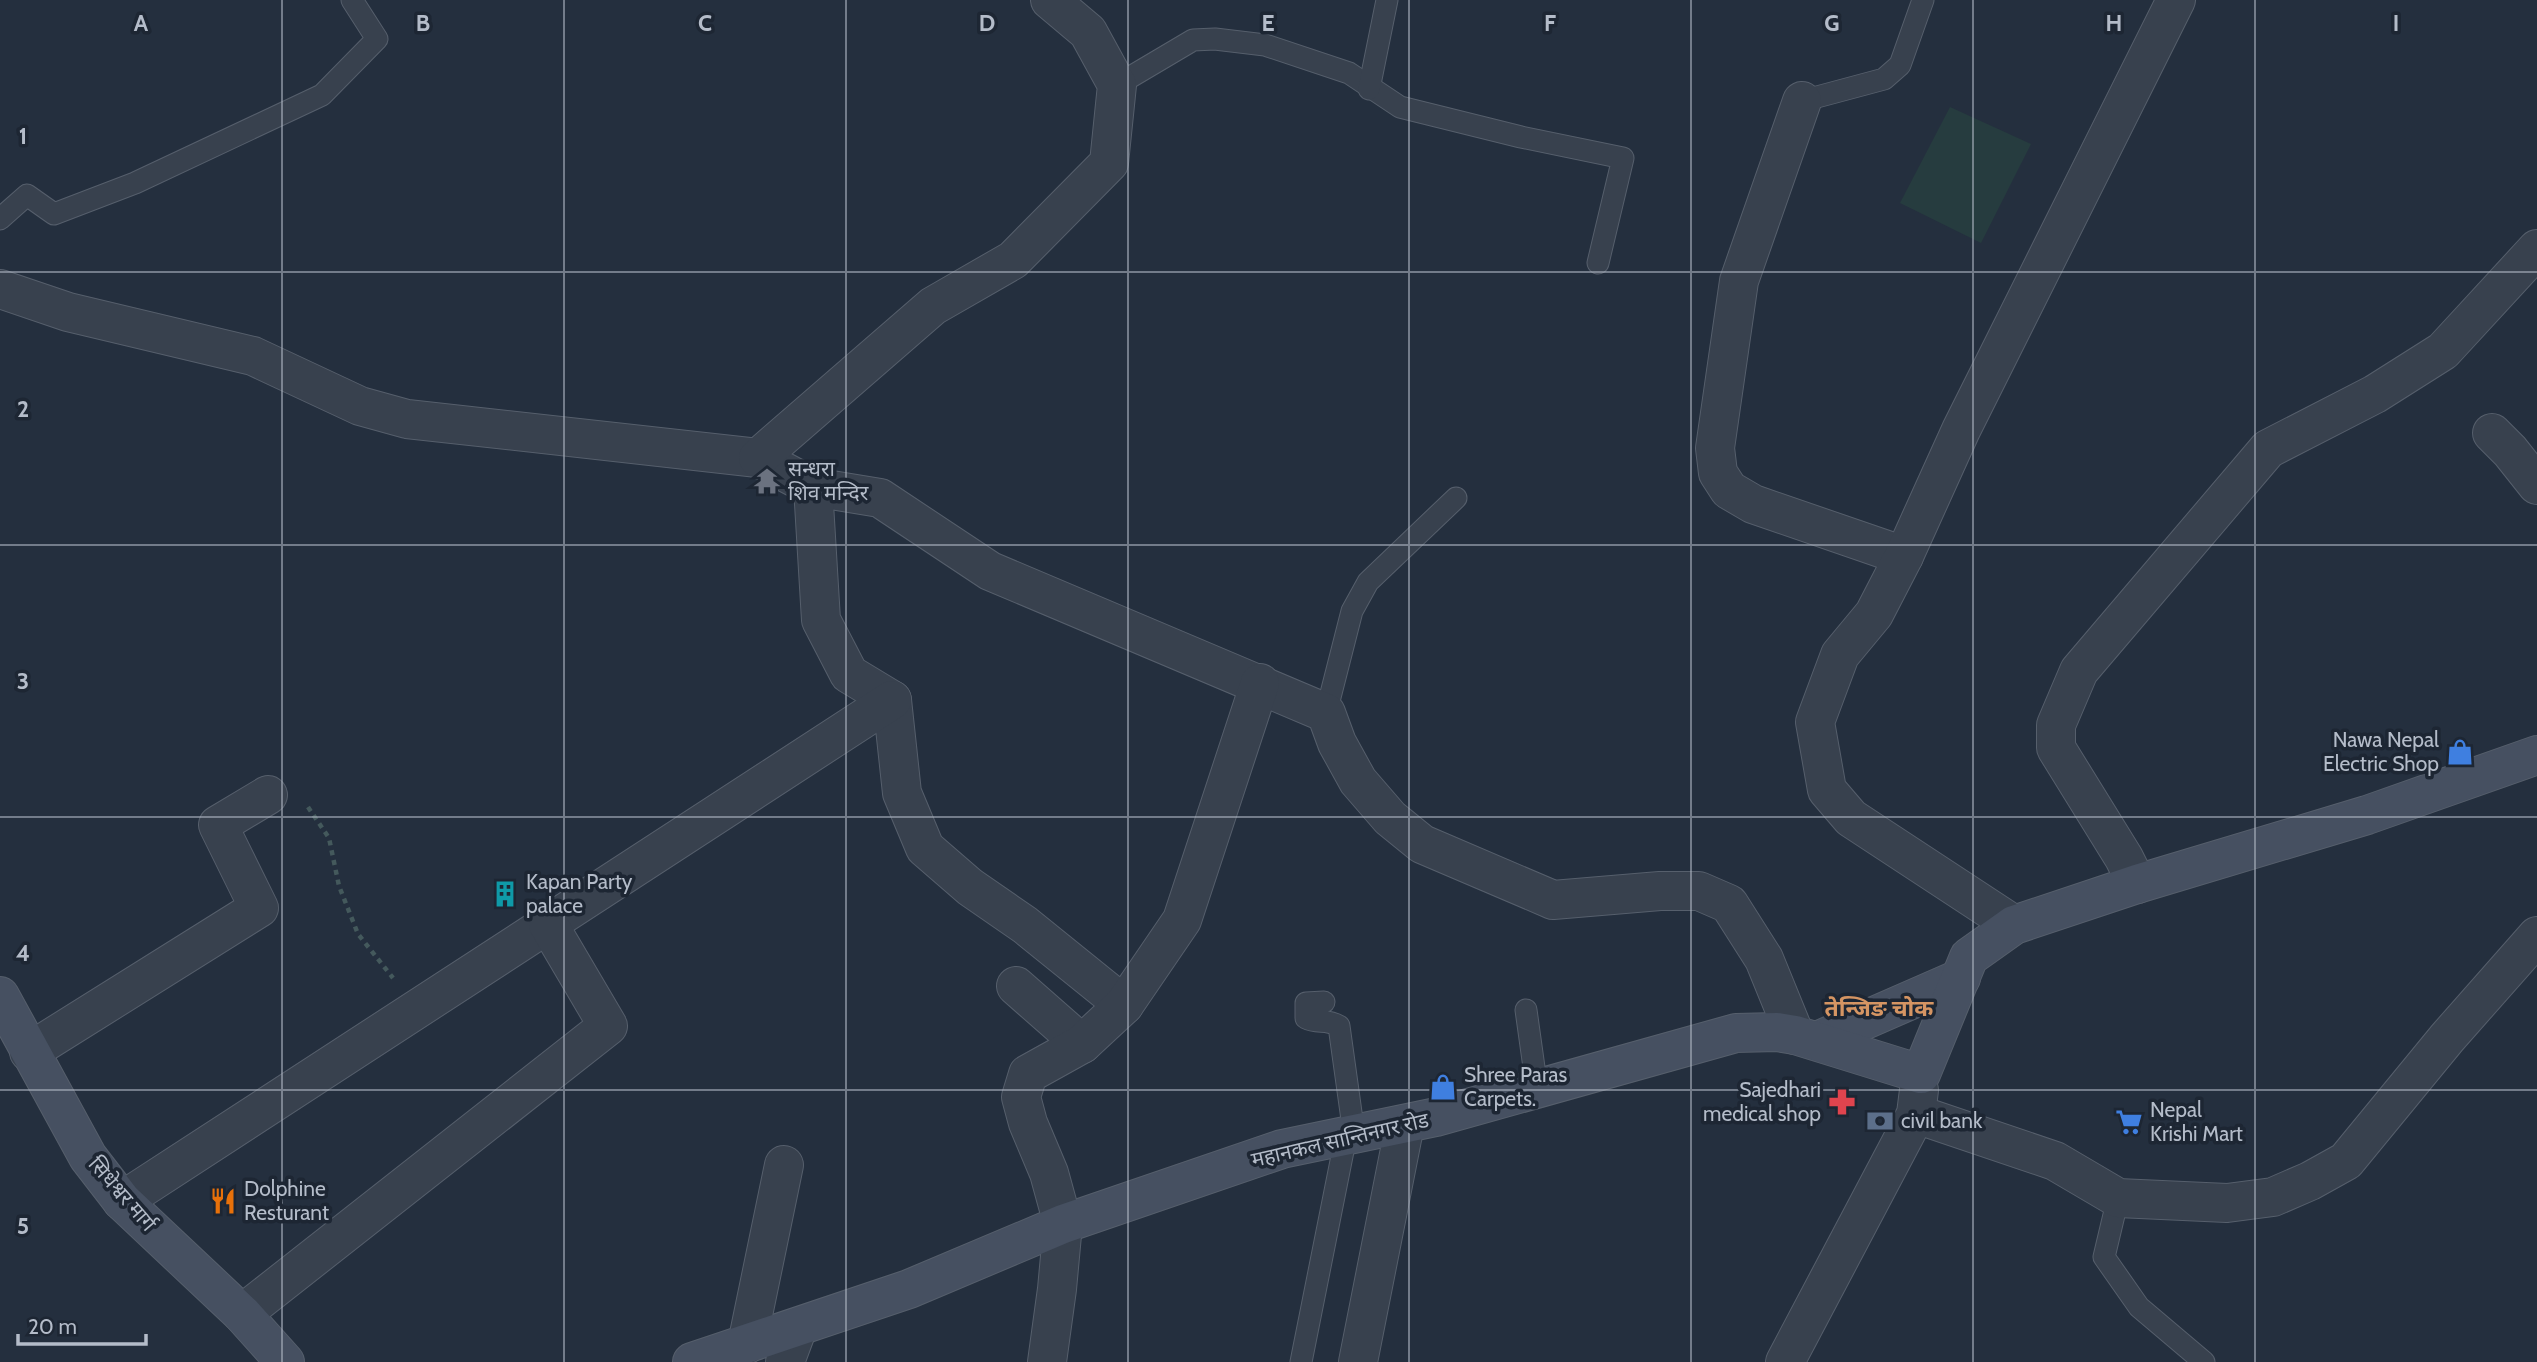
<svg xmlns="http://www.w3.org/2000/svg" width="2537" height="1362" font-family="Cabin,'Noto Sans Devanagari',sans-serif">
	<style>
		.grass { fill: #263c3f }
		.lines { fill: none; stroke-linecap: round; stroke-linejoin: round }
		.lane-casing { stroke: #565f6c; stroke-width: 23 }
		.street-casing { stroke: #565f6c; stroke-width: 40 }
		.secondary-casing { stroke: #565f6c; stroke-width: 40 }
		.path { stroke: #44595c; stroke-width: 4.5; stroke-dasharray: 5 5; stroke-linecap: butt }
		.lane { stroke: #38414e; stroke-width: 21 }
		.street { stroke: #38414e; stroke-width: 38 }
		.secondary { stroke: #465061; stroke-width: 38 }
		.grid { fill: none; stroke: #b4bcc9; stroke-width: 2; stroke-opacity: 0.55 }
		.labels { text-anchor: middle; stroke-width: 7; stroke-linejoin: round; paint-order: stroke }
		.poi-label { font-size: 21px; fill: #b4bcc9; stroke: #1d2633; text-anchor: start }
		.street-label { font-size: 21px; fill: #b4bcc9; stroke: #1d2633 }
		.neighbourhood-label { font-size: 23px; font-weight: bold; fill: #d59563; stroke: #1d2633 }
		.grid-label { font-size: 23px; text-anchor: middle; font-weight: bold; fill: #b4bcc9; stroke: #1d2633; stroke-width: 7; stroke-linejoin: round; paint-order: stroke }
	</style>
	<rect width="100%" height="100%" fill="#242f3e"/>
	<polygon class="grass" points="1950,107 2031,144 1981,243 1900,203"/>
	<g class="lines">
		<g class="lane-casing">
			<g id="lane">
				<polyline points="1117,85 1193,40 1215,39 1265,45 1349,73 1400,107 1521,137 1623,158 1598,263"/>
				<polyline points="1369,89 1387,0"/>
				<polyline points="1802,101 1884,79 1900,65 1923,0"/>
				<polyline points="0,219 27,195 54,214 135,183 322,95 377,39 352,0"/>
				<polyline points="1326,713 1352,611 1368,582 1456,498"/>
				<path d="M1324 1002 1306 1003V1018C1318 1024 1326 1018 1339 1026L1354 1134"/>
				<polyline points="1526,1010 1537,1089"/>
				<polyline points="2118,1198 2104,1257 2139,1307 2204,1362"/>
				<polyline points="1301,1362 1346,1136"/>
			</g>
		</g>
		<g class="street-casing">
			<g id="street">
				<polyline points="1802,101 1739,281 1715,448 1718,473 1729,490 1753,504 1904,556"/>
				<polyline points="0,289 68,312 253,356 360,406 407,419 758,458 813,487 880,498 990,571 1326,713 1337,743 1358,781 1390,818 1422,844 1553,900 1660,891 1699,891 1729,904 1764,959 1795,1035"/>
				<polyline points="2492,433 2510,451 2537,485"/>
				<polyline points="758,458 933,306 1013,260 1109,163 1117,85 1088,32 1050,0"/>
				<polyline points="813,487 821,620 849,674 892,700 902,793 925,848 970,887 1025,925 1124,1005"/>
				<polyline points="2137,884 2124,858 2056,748 2056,725 2079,671 2268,449 2375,394 2443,351 2537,249"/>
				<polyline points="2014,925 1851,818 1827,790 1815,722 1840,655 1874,614 1904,556 1961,430 2176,0"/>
				<polyline points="1016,986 1082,1044"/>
				<polyline points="29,1052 259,908 218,825 268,795"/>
				<polyline points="1916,1114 2055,1161 2118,1198 2227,1203 2273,1197 2310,1181 2346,1161 2447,1038 2537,936"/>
				<polyline points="122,1201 892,700"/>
				<polyline points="242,1314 608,1026 548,924"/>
				<polyline points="747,1344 784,1165"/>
				<polyline points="785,1362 798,1327"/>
				<polyline points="1047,1362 1057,1289 1063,1224 1049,1173 1028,1123 1021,1097 1028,1074 1082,1044 1124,1005 1182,920 1260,683"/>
				<polyline points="1358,1362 1405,1124"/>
				<polyline points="1785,1362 1916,1114 1919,1090"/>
			</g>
		</g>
		<g class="secondary-casing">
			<g id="secondary">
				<polyline points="0,996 88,1157 122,1201 242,1314 285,1362"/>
				<polyline points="1817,1041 1961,978"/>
				<polyline points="692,1362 909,1289 1063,1224 1282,1149 1436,1117 1736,1033 1777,1032 1795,1035 1921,1074 1969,957 2014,925 2137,884 2367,815 2537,755"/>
			</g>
		</g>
		<polyline class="path" points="308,807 329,838 339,886 358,934 393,978"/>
		<use href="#lane" class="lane"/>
		<use href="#street" class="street"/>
		<use href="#secondary" class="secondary"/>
	</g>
	<path class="grid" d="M282 0V1362M564 0V1362M846 0V1362M1128 0V1362M1409 0V1362M1691 0V1362M1973 0V1362M2255 0V1362M0 272H2537M0 545H2537M0 817H2537M0 1090H2537"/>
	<defs>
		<g id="temple-bare" transform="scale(2.1)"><path d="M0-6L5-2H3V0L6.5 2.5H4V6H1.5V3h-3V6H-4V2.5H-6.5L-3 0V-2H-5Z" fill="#6b7280" stroke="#1d2633" stroke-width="2.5" paint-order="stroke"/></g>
		<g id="shop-bare" transform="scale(2.1)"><path d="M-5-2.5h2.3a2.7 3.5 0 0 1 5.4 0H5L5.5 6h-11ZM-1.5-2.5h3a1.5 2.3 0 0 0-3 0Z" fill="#3f7fe0" stroke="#1d2633" stroke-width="2.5" paint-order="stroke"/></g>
		<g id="building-bare" transform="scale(2.1)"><path d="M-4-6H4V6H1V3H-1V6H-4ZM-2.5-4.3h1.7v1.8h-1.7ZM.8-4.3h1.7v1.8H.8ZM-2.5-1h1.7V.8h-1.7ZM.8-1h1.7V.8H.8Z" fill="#0f9aa8" stroke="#1d2633" stroke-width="2.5" paint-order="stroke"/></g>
		<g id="pharmacy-bare" transform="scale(2.1)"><path d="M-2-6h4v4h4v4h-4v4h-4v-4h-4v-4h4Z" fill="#e0444e" stroke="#1d2633" stroke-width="2.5" paint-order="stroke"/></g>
		<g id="bank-bare" transform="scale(2.1)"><path d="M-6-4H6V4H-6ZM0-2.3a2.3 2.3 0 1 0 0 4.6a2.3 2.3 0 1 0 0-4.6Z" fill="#5c6f8a" stroke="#1d2633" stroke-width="2.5" paint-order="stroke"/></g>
		<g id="supermarket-bare" transform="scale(2.1)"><path d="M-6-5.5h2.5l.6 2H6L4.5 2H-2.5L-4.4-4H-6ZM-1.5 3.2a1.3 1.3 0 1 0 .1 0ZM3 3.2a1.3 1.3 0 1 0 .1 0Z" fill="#3f7fe0" stroke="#1d2633" stroke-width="2.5" paint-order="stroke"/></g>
		<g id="restaurant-bare" transform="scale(2.1)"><path d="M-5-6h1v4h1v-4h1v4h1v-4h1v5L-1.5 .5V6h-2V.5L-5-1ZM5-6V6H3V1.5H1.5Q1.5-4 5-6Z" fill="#e8710a" stroke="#1d2633" stroke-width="2.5" paint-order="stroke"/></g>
	</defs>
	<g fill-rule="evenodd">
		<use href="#temple-bare" x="767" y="481"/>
		<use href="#shop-bare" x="2460" y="752"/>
		<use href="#building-bare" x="505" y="894"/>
		<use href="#shop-bare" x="1443" y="1087"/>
		<use href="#pharmacy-bare" x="1842" y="1102"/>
		<use href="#bank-bare" x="1880" y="1121"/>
		<use href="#supermarket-bare" x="2129" y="1122"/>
		<use href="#restaurant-bare" x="223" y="1201"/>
	</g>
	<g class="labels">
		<g class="poi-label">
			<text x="788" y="476">सन्धरा<tspan x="788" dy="24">शिव मन्दिर</tspan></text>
			<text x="2439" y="747" text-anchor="end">Nawa Nepal<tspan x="2439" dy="24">Electric Shop</tspan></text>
			<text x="526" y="889">Kapan Party<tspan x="526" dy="24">palace</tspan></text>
			<text x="1464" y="1082">Shree Paras<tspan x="1464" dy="24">Carpets.</tspan></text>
			<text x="1821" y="1097" text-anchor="end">Sajedhari<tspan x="1821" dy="24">medical shop</tspan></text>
			<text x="2150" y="1117">Nepal<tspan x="2150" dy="24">Krishi Mart</tspan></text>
			<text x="1901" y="1128">civil bank</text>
			<text x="244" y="1196">Dolphine<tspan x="244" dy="24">Resturant</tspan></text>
		</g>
		<g class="street-label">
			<text transform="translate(1340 1140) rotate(-13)" y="7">महानकल सान्तिनगर रोड</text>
			<text transform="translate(122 1194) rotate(49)" y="7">सिधेश्वर मार्ग</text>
		</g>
		<g class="neighbourhood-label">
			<text x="1879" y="1016">तेन्जिङ चोक</text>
		</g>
	</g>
	<g class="grid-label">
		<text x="141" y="31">A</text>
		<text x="423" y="31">B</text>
		<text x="705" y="31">C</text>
		<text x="987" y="31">D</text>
		<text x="1268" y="31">E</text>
		<text x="1550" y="31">F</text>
		<text x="1832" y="31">G</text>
		<text x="2114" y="31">H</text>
		<text x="2396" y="31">I</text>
		<text x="23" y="144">1</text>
		<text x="23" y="417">2</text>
		<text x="23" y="689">3</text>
		<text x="23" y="961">4</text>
		<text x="23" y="1234">5</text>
	</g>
	<path d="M18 1334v10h128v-10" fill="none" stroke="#b4bcc9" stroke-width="3.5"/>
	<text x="28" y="1334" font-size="21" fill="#b4bcc9" stroke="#1d2633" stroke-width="5" paint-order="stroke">20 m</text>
</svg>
